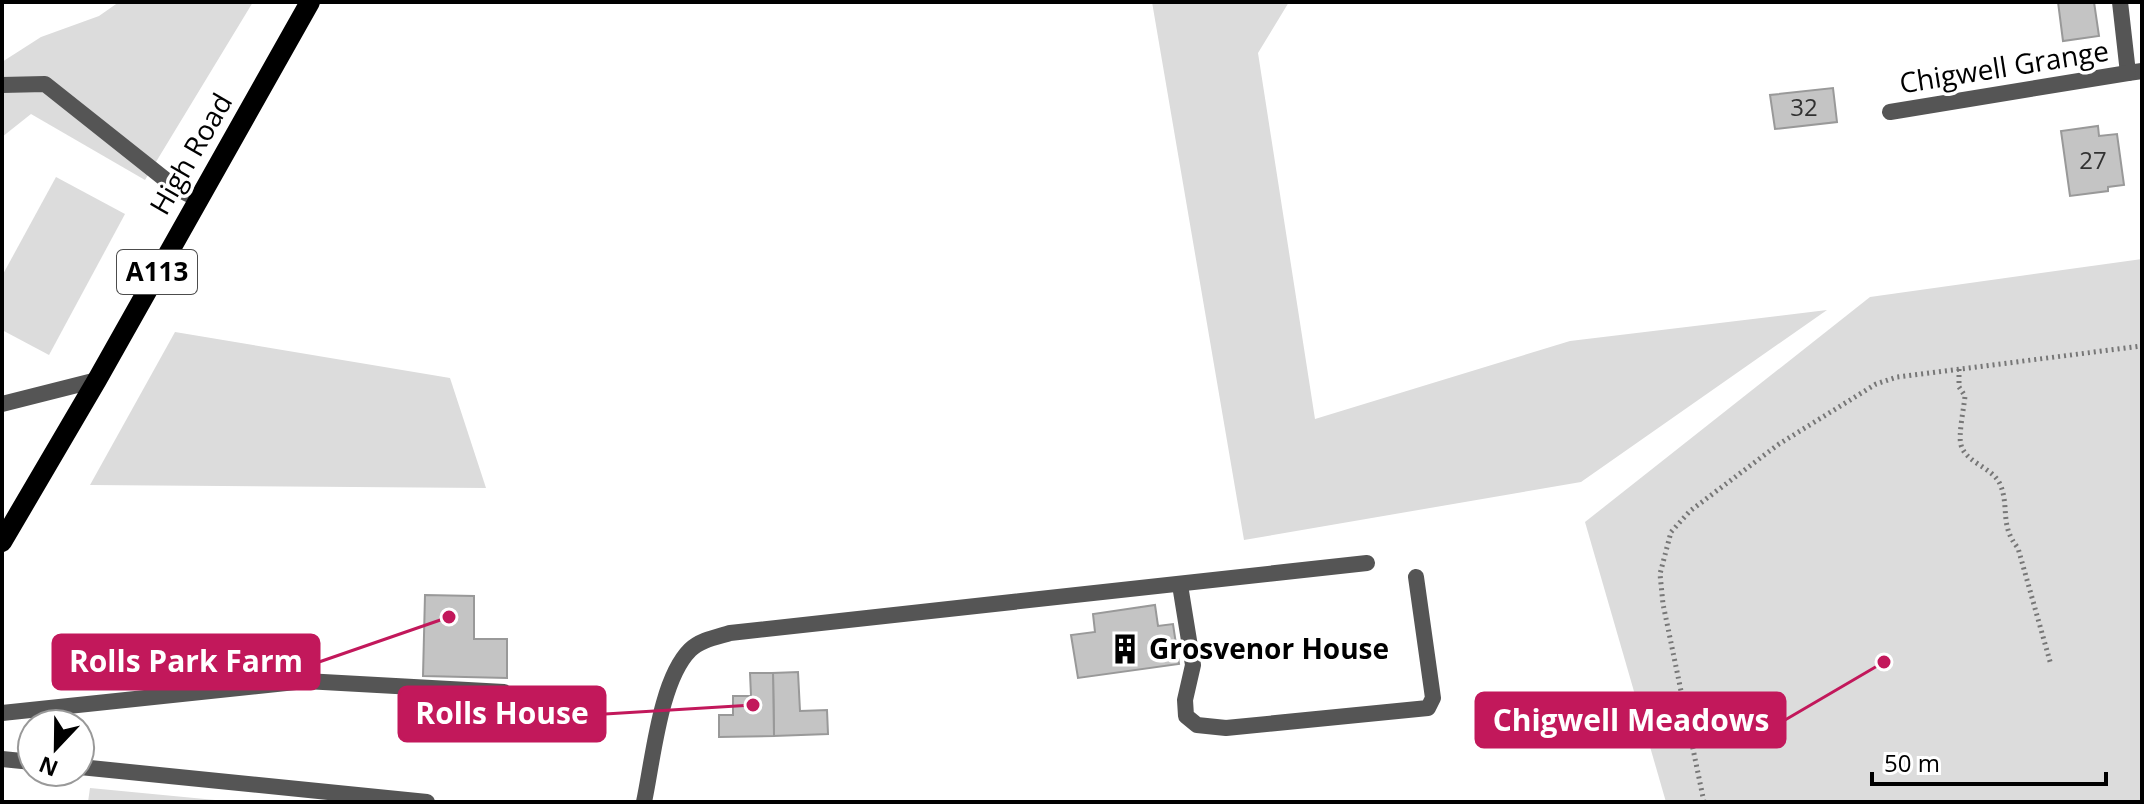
<svg xmlns="http://www.w3.org/2000/svg" width="2144" height="804" font-family="'Open Sans',sans-serif">
	<style>
		.green { fill: #dcdcdc }
		.building { fill: #c4c4c4; stroke: #999; stroke-width: 2 }
		.lines { fill: none; stroke-linecap: round; stroke-linejoin: round }
		.path { stroke: #777; stroke-width: 5; stroke-dasharray: 2 4; stroke-linecap: butt }
		.lane { stroke: #555; stroke-width: 16 }
		.primary { stroke: #000; stroke-width: 20 }
		.labels { text-anchor: middle; stroke-width: 7; stroke-linejoin: round; paint-order: stroke }
		.number-label { font-size: 24px; fill: #313131 }
		.shield { fill: #fff; stroke: #4c4c4c; stroke-width: 2 }
		.shield-label { font-size: 26px; font-weight: bold; fill: #000 }
		.street-label { font-size: 28px; fill: #000; stroke: #fff }
		.poi-label { font-size: 28px; font-weight: bold; fill: #000; stroke: #fff; text-anchor: start }
		.leader { fill: none; stroke: #c2185b; stroke-width: 3 }
		.callout-dot { fill: #c2185b; stroke: #fff; stroke-width: 3 }
		.callout { fill: #c2185b; stroke: #c2185b; stroke-width: 3 }
		.callout-label { font-size: 30px; text-anchor: middle; font-weight: bold; fill: #fff }
	</style>
	<rect width="100%" height="100%" fill="#fff"/>
	<g class="green">
		<polygon points="119,2 253,2 145,180 31,114 2,137 2,62 41,37 99,16"/>
		<polygon points="1152,2 1289,2 1258,53 1315,419 1570,341 1827,310 1581,482 1244,540"/>
		<polygon points="56,177 125,214 49,355 2,330 2,276"/>
		<polygon points="2142,259 2142,802 1666,802 1585,522 1870,297"/>
		<polygon points="175,332 450,378 486,488 90,485"/>
		<polygon points="90,788 236,802 88,802"/>
	</g>
	<g class="building">
		<polygon points="2058,2 2094,2 2099,36 2063,41"/>
		<polygon points="1833,88 1837,122 1775,129 1770,95"/>
		<polygon points="2098,126 2099,136 2117,134 2124,185 2108,187 2108,191 2070,196 2061,131"/>
		<polygon points="425,595 474,596 474,639 507,639 507,678 423,676"/>
		<polygon points="1155,605 1158,626 1173,624 1179,664 1078,678 1071,635 1095,632 1093,614"/>
		<polygon points="798,672 800,711 827,710 828,734 774,736 773,673"/>
		<polygon points="750,673 773,673 774,736 719,737 719,715 733,715 733,696 751,696"/>
	</g>
	<g class="lines">
		<g class="path">
			<path d="M1959 369V387L1965 396C1964 408 1958 435 1961 445 1966 463 1992 467 2000 484 2010 507 1999 525 2018 548L2051 665"/>
			<polyline points="1704,802 1663,604 1660,574 1671,532 1690,511 1779,444 1876,384 1897,377 2142,346"/>
		</g>
		<g class="lane">
			<polyline points="2120,2 2128,73 2142,71"/>
			<polyline points="2,85 45,84 176,188 198,199"/>
			<polyline points="1890,112 2128,73"/>
			<polyline points="2,404 97,380"/>
			<polyline points="1180,585 1193,665 1185,700 1186,716 1197,725 1226,728 1428,708 1433,698 1416,577"/>
			<polyline points="2,713 305,681 504,692"/>
			<polyline points="2,759 32,762"/>
			<polyline points="80,767 427,802"/>
			<path d="M644 802C653 760 660 680 690 650 700 640 717 637 730 633L1367 563"/>
		</g>
		<polyline class="primary" points="2,542 97,380 310,2"/>
	</g>
	<defs>
		<g id="building-bare" transform="scale(2.4)"><path d="M-4-6H4V6H1V3H-1V6H-4ZM-2.5-4.3h1.7v1.8h-1.7ZM.8-4.3h1.7v1.8H.8ZM-2.5-1h1.7V.8h-1.7ZM.8-1h1.7V.8H.8Z" fill="#000" stroke="#fff" stroke-width="2.5" paint-order="stroke"/></g>
	</defs>
	<g fill-rule="evenodd">
		<use href="#building-bare" x="1125" y="649"/>
	</g>
	<g class="labels">
		<g class="number-label">
			<text x="1804" y="116">32</text>
			<text x="2093" y="169">27</text>
		</g>
		<rect class="shield" x="117" y="250" width="80" height="44" rx="6"/>
		<g class="shield-label">
			<text x="157" y="281">A113</text>
		</g>
		<g class="street-label">
			<text transform="translate(2004 67) rotate(-9)" y="10">Chigwell Grange</text>
			<text transform="translate(191 154) rotate(-60)" y="10">High Road</text>
		</g>
		<g class="poi-label">
			<text x="1149" y="659">Grosvenor House</text>
		</g>
	</g>
	<path class="leader" d="M449 617L319 662M753 705L605 714M1884 662L1785 720"/>
	<g class="callout-dot">
		<circle cx="449" cy="617" r="8"/>
		<circle cx="753" cy="705" r="8"/>
		<circle cx="1884" cy="662" r="8"/>
	</g>
	<g class="callout">
		<rect x="53" y="635" width="266" height="54" rx="8"/>
		<rect x="399" y="687" width="206" height="54" rx="8"/>
		<rect x="1476" y="693" width="309" height="54" rx="8"/>
	</g>
	<g class="callout-label">
		<text x="186" y="672">Rolls Park Farm</text>
		<text x="502" y="724">Rolls House</text>
		<text x="1631" y="731">Chigwell Meadows</text>
	</g>
	<rect width="2144" height="804" fill="none" stroke="#000000" stroke-width="8"/>
	<g transform="translate(56 748) rotate(202)"><circle r="38" fill="#ffffff" stroke="#999999" stroke-width="2"/>
	<path d="M0-6L14 30L0 20L-14 30Z" fill="#000000"/>
	<text y="-12" font-size="22" font-weight="bold" text-anchor="middle" fill="#000000">N</text>
	</g>
	<path d="M1872 772v12h234v-12" fill="none" stroke="#000000" stroke-width="4"/>
	<text x="1884" y="772" font-size="24" fill="#000000" stroke="#ffffff" stroke-width="6" paint-order="stroke">50 m</text>
</svg>
